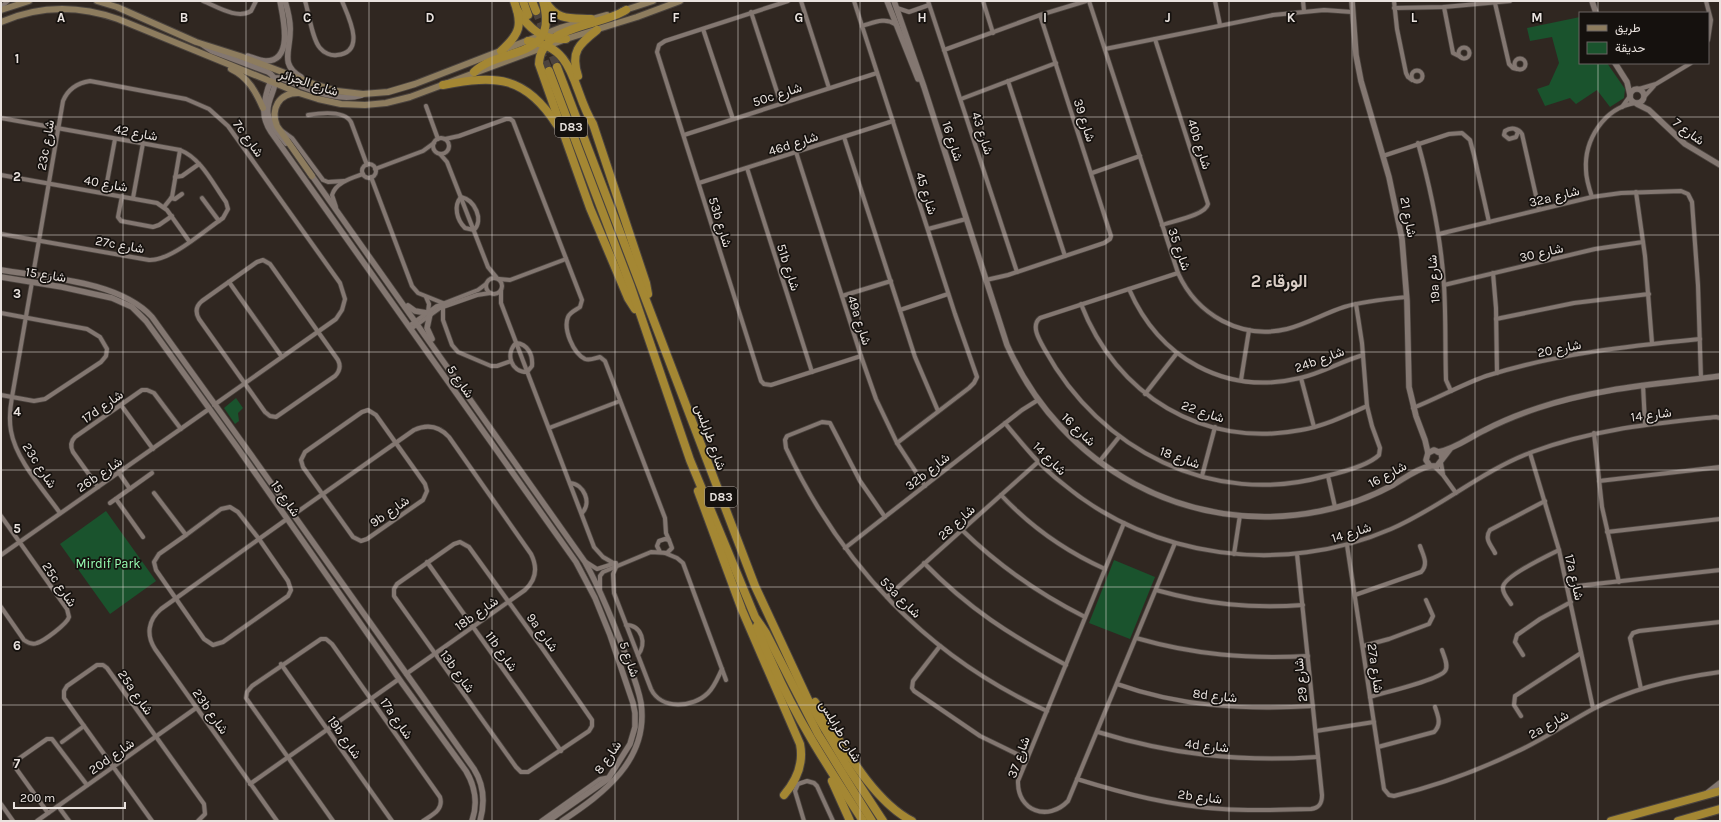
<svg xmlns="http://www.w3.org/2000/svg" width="1721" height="822" font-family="Karla,Vazirmatn,sans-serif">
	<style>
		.green { fill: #1a532d }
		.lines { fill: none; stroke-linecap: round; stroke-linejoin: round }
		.motorway-tunnel { stroke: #4c433e; stroke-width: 8; stroke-dasharray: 8 4; stroke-linecap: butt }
		.minor-casing { stroke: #4a433e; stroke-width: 5.5 }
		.tertiary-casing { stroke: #4a433e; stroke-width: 7 }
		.secondary-casing { stroke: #4a433e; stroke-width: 8 }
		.motorway-casing { stroke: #4a433e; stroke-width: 10 }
		.minor { stroke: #837771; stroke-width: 4 }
		.tertiary { stroke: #837771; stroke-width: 5.5 }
		.secondary { stroke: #8d7c5e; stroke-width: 6 }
		.motorway { stroke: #a48733; stroke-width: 8 }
		.grid { fill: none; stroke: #eae3df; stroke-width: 1; stroke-opacity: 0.55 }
		.labels { text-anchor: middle; stroke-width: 3.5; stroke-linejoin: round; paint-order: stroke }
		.shield { fill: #15110e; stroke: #aaa4a0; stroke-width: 1 }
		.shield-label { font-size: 12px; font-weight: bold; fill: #eae3df }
		.street-label { font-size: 13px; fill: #eae3df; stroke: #15110e }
		.park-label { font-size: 13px; fill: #98feb3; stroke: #15110e }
		.district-label { font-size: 17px; font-weight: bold; fill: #dacec6; stroke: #15110e }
		.grid-label { font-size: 13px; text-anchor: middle; font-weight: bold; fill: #eae3df; stroke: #15110e; stroke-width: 3.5; stroke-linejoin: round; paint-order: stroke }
	</style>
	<rect width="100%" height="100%" fill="#302721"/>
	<g class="green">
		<polygon points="1580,17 1580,63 1607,63 1625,89 1624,98 1610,107 1597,90 1576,104 1570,98 1545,106 1537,89 1549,85 1559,63 1552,37 1530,41 1527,28"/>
		<polygon points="236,398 243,408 238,413 239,421 235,424 224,408"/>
		<polygon points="106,511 156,581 110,614 60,544"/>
		<polygon points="1114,560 1155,577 1130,639 1089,623"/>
	</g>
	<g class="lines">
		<g class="motorway-tunnel">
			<polyline points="536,11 557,67"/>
			<polyline points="540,50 549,71"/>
		</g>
		<g class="minor-casing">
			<g id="minor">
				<path d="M203 1C216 6 237 20 251 11L256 1"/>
				<path d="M305 1C309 13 312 39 320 48 324 53 331 56 337 55 367 52 348 16 342 1"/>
				<polyline points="788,1 665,41 659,45 657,52 761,381 764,384 771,385 861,356"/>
				<polyline points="801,1 829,88"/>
				<polyline points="854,1 955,314 977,377 974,383 969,388 897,443"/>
				<polyline points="928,1 1017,272"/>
				<polyline points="983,1 993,33"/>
				<path d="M1089 1 1178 273C1197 315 1241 340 1287 329 1307 324 1325 313 1344 307 1364 301 1386 299 1407 297"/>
				<polyline points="1215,1 1220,25"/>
				<polyline points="1303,1 1304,11"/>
				<polyline points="1394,1 1397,29 1406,73 1408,77 1412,80"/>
				<polyline points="1706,1 1711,20 1708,40"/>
				<polyline points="1495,3 1509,64 1513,68 1517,69"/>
				<polyline points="1,7 8,1"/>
				<polyline points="1444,7 1453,53 1461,57"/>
				<polyline points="897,8 909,12 929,5"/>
				<polyline points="1394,8 1444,7 1510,1"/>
				<polyline points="751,12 781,104"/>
				<path d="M862 26C873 23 885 17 895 24"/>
				<polyline points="703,29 733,119"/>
				<path d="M1155 39 1208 204C1206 215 1173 221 1162 225"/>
				<circle cx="1464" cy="53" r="5.5"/>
				<polyline points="1105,49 1273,15 1324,10 1352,12"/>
				<polyline points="944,50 1040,15 1086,1"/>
				<circle cx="1520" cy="64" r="5.5"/>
				<circle cx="1417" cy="76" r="5.5"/>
				<polyline points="1008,81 1065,256"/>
				<polyline points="1639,89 1656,84 1691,63"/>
				<polyline points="1645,96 1654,86"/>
				<polyline points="961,99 1056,63"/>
				<polyline points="426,106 438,139"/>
				<polyline points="1622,107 1630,96"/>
				<path d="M308 115C320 113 344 110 351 122L367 165"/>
				<path d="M1 118 180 150C201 158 213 184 226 202L228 209 223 218C205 230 171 261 149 260L1 234"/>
				<path d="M1515 129 1518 132 1516 137 1509 139 1504 135 1505 131C1511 127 1518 128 1522 134L1539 209"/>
				<polyline points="281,130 292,138 323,180 328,182 344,181"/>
				<polyline points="684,135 877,73"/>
				<polyline points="844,137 915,357 938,411"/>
				<circle cx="441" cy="146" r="8"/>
				<path d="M445 139 459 136 506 119H510L513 121 582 300 580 307C576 310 570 312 568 317 563 329 573 353 585 359 590 361 595 358 600 357L605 361 665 518 666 533 669 540"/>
				<path d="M1418 143C1431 190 1441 237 1444 285 1446 317 1445 349 1446 380L1451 391"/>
				<polyline points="796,152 861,356 876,399 897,443 925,486"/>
				<polyline points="440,154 447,162 488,267 497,278"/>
				<polyline points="1383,156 1449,134 1462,133 1470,140 1474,155 1489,222"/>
				<circle cx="369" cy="171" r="7"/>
				<polyline points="747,168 812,372"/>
				<polyline points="375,169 423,151 434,143"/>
				<polyline points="1092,173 1140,156"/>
				<polyline points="1,175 157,203 167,210 189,241"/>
				<polyline points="175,177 182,176 199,164"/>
				<polyline points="371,177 412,286 418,293 443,303 443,320 452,345 458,352 491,366 497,366 511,361"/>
				<polyline points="699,183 893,121"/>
				<polyline points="1636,192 1645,256 1652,343"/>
				<polyline points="105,193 115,139"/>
				<polyline points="122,196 118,217 121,221 153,227 159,225 172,216"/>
				<path d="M461 197C475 200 484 220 474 230L465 228C457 220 453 206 461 197Z"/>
				<path d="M1592 197C1589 188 1586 179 1586 170 1584 140 1604 108 1635 103"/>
				<polyline points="133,198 143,143"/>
				<polyline points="171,198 175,199 182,194"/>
				<polyline points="202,198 219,221"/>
				<polyline points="164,207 172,197 180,150"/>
				<path d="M336 207 332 195C336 182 352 178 363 174"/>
				<polyline points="928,229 966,219"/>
				<polyline points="1439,234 1592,197 1621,193 1681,191 1688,194 1692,202 1698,285 1701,379"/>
				<path d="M263 260 270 264 338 360C341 366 340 371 335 376L276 417 270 416 265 412 199 319C195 312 196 306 202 301L257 262Z"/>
				<path d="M1178 273 1040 318C1030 326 1040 341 1045 350 1100 450 1212 508 1326 476 1339 473 1369 465 1379 455L1380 448 1372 426 1367 406 1362 343 1356 304"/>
				<polyline points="1493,273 1496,308 1497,373"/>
				<path d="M33 275 63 101C68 89 77 83 90 81L186 99 209 109 228 126 340 283 345 299 342 310 336 319 214 405"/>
				<circle cx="494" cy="286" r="8"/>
				<polyline points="499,279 510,280 566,259"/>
				<polyline points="986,280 1008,275 1104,243 1110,239 1111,236 1040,15"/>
				<path d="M32 282 12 397C10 408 9 420 11 431 16 460 43 489 60 513"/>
				<polyline points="229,282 282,357"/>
				<polyline points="1444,285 1595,249 1643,242"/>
				<path d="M1129 289C1159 358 1225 396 1300 378 1322 373 1342 361 1363 355"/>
				<polyline points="501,291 501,303 594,547 603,557 615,564"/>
				<polyline points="842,296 891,281"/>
				<polyline points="426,297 429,304 428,312"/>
				<path d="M1081 304C1116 395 1203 449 1301 430 1324 426 1345 416 1367 406"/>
				<polyline points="900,310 948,294"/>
				<polyline points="1,313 87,329 100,337 107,349 106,356 101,362 45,399 34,401 1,395"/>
				<polyline points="1496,319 1574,303 1649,294"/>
				<polyline points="409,326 437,306 478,290 486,284"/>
				<polyline points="411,329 440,308 477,295 490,293"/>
				<path d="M516 343C528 344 533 355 532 366L527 372C511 372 505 354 516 343Z"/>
				<polyline points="1301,378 1314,427"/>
				<polyline points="1241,380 1249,330"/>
				<polyline points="1643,385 1645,424"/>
				<polyline points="1145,394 1177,353"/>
				<polyline points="121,405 153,449"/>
				<path d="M1413 408C1438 398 1461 385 1486 376 1555 354 1628 346 1700 339"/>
				<polygon points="368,410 376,415 425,484 427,491 423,500 367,539 361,541 353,537 303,467 301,460 305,452 362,412"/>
				<path d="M1005 423C1023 445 1040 466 1062 483 1152 559 1283 576 1391 529 1440 508 1481 471 1532 452 1593 429 1652 424 1716 417L1720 418"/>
				<polyline points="549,428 620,401"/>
				<polyline points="1594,433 1602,507 1619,582"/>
				<polyline points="1530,453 1559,550 1593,708"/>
				<polyline points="1099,462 1119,437"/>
				<polyline points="1441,463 1443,474"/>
				<polyline points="1435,467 1443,475 1456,493"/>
				<polyline points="119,473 130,489"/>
				<polyline points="1202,476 1215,427"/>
				<polyline points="1328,476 1335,507"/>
				<polyline points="1599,481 1720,467"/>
				<path d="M570 483C584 484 592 503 582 513"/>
				<path d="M98 487 73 452C70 446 71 441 75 437L142 390H147L154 393 181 429"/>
				<polyline points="154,493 186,535"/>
				<path d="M1001 495C1031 527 1065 551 1105 569"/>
				<polyline points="116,499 143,537"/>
				<polyline points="110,503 152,473"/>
				<polygon points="230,507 238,512 259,539 288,581 291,590 288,596 223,642 213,645 204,639 156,570 154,562 159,554 186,535 221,509"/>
				<path d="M293 515 414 430C427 424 439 426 449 437L531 554C538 568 536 580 525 590L406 674"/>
				<path d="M1 516 67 609 69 617C67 624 44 641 37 643 32 645 28 643 24 640L1 607"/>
				<path d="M885 517 860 481 830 423 822 422 787 436 785 440 786 448C841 565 928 657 1047 711"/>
				<path d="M1124 523 1018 781C1017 811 1048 822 1068 801L1175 543"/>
				<path d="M962 530C999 566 1039 594 1085 617"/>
				<polyline points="1607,532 1720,519"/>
				<polygon points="460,542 469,547 542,648 592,720 592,726 589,731 528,772 521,772 516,767 394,596 394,589 397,584 454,544"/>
				<path d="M1347 545 1384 789 1389 795 1394 796C1436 786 1477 771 1516 752 1543 740 1567 723 1593 709 1632 688 1676 678 1720 672"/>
				<polyline points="845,548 1022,410 1038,400"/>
				<polyline points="665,553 677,558 683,563 726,680"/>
				<path d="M1495 553C1491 545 1484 539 1490 530L1545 501"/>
				<polyline points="1234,554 1240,515"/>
				<polyline points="1,555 209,409"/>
				<polyline points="427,562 561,751"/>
				<polyline points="586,562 597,569 616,563"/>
				<path d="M924 563C969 609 1010 635 1066 665"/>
				<path d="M617 565 613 574 614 593 651 689C661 710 693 708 708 693 715 686 718 677 722 669"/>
				<polyline points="1568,587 1720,570"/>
				<polyline points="600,590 600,576 603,572 651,552 667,553 672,548 669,540 665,539 659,541 657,546 660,552"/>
				<path d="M1156 590C1206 604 1251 609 1303 605"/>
				<path d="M1355 595 1421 572C1429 564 1423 555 1420 546"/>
				<polyline points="887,597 1038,462"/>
				<path d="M1511 604C1508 599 1502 593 1503 587 1504 576 1549 555 1559 550"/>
				<path d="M626 625C642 625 647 644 638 655"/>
				<path d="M1136 638C1195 655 1247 659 1308 656"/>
				<polyline points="940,646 913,681 912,688 914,691 980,736 1027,759"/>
				<polyline points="1363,646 1389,639 1429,624 1433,616 1426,600"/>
				<polyline points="1523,655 1515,642 1517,635 1540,619 1571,602"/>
				<polyline points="281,664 392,821"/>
				<path d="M1117 684C1181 707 1246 710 1313 706"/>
				<polyline points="1641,689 1630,638 1633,633 1639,631 1720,622"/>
				<path d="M1370 697C1382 693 1439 680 1445 671 1449 666 1444 656 1442 650"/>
				<polyline points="1521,716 1514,705 1515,696 1581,653"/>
				<polyline points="1316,731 1374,722"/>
				<path d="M1098 732C1172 755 1240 762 1317 757"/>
				<polyline points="62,742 84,726"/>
				<path d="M1378 747 1434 732C1442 724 1438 716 1435 707"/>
				<path d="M1077 779C1125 794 1172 806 1222 809 1251 811 1281 810 1311 809 1319 808 1322 804 1322 795L1297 554"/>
				<polyline points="250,784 399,679"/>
				<polyline points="1,804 13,821"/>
				<polyline points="58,806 69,821"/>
				<polyline points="48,813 15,767 15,763 17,760 47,739 52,739 87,785"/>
				<polyline points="37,821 196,708"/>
				<polyline points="152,821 64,698 64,691 67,686 97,665 103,665 107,668 204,804 205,814 198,821"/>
				<path d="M277 821 155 649C146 635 148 620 161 609L287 519"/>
				<path d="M333 821 246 698 247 692 252 686 321 639H326L332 644 440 797C444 810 432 815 423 821"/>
				<polyline points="541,821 600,779 610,777"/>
				<polyline points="804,821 795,791 798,784 807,781 814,783 817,786 833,821"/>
			</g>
		</g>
		<g class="tertiary-casing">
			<g id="tertiary">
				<path d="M285 1C288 11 291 22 290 32 290 51 280 65 301 77"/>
				<polyline points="887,1 918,79"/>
				<path d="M894 1 924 87 1007 345C1061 467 1188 538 1321 511 1346 506 1371 497 1393 485 1405 478 1416 469 1430 466"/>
				<polyline points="1352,1 1356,55 1361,81 1389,177 1402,239 1407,301 1409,387 1416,416 1425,440 1428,453"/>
				<polyline points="1592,1 1596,13"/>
				<path d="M203 45 212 51 268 72C285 82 265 97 268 114 270 126 279 134 286 143"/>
				<path d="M248 56C254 58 260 61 266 61 294 61 283 17 280 1"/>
				<polyline points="1615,63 1627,82 1630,95"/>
				<circle cx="1637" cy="96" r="7"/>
				<path d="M362 95C335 103 305 87 280 78H274C270 80 270 84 268 88 263 105 261 117 271 132L576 562 595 598 610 635 633 703 635 713V727L630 744 608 779 548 821"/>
				<polyline points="1637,104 1649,110 1685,144 1720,165"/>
				<path d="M310 173 585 562C601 591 613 622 625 653 631 670 638 686 641 703 649 760 604 793 562 821"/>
				<path d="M1 270C48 278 119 281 152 317L254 459 474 769C484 785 485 803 480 821"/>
				<path d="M1 277 62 287 112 298 132 307 146 321 237 447 402 683 466 771C475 786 478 804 472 821"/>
				<polyline points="408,306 415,311 427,313"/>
				<polyline points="430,314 427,328 432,339"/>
				<path d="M1438 452C1455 449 1470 437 1485 430 1502 421 1520 414 1538 408 1597 388 1659 384 1720 376"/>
				<polyline points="1442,458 1441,453 1434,450 1428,453 1426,460 1430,466 1437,466 1450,449"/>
				<polyline points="1706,794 1720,783"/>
			</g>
		</g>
		<g class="secondary-casing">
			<g id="secondary">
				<polyline points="97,1 117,7 196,42 240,56 314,84 337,91 363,94 388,92 415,84 560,28 607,15"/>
				<polyline points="1,10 29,1"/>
				<polyline points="622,11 653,1"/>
				<path d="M1 22C40 5 78 5 118 19L299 93 318 99 341 104 365 105 386 103 410 97 566 39 637 17 680 1"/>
				<path d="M231 69C248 77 256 92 263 108"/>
				<path d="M298 93C279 93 270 109 277 126L312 176"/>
			</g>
		</g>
		<g class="motorway-casing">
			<g id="motorway">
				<polyline points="523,1 528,15"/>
				<polyline points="532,1 536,11"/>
				<path d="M545 1C557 21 570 18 591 19"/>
				<path d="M517 10C529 29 542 40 566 39"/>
				<path d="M626 10C600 27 540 25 539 64L590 208 628 298 635 309"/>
				<path d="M528 41C577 46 572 91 593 124L646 283 648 294"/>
				<path d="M501 51C520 34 523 25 514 1"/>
				<polyline points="557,67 755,586 810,704 847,766 883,821"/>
				<polyline points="549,71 631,287 690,460 755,617 766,633 818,734 872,821"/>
				<path d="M474 72C501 46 560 61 543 1"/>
				<path d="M578 76C570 52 579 44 597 30"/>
				<path d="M443 85C496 75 525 75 557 125"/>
				<path d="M698 491 742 610 800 744C804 764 797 780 784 795"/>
				<path d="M757 626C761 639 767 652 773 665 797 720 830 770 863 821"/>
				<path d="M815 702C840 740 872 801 912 821"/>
				<polyline points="832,781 850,821"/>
				<polyline points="1611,821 1720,791"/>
				<polyline points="1678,821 1720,809"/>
			</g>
		</g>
		<use href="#minor" class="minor"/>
		<use href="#tertiary" class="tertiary"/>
		<use href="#secondary" class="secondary"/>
		<use href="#motorway" class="motorway"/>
	</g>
	<path class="grid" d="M123 1V821M246 1V821M369 1V821M492 1V821M615 1V821M738 1V821M860 1V821M983 1V821M1106 1V821M1229 1V821M1352 1V821M1475 1V821M1598 1V13M1598 63V821M1 117H1720M1 235H1720M1 352H1720M1 470H1720M1 587H1720M1 705H1720"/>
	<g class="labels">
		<g class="shield">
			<rect x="555" y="117" width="32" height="20" rx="3"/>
			<rect x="705" y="487" width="32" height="20" rx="3"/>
		</g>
		<g class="shield-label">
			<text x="571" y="131">D83</text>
			<text x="721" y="501">D83</text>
		</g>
		<g class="street-label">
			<text transform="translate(309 82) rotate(18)" y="5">شارع الجزائر</text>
			<text transform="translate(777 94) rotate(-18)" y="5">50c شارع</text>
			<text transform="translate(1085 120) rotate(72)" y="5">شارع 39</text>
			<text transform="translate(1689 131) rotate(37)" y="5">شارع 7</text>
			<text transform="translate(136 132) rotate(10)" y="5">شارع 42</text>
			<text transform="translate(983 133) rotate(72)" y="5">شارع 43</text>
			<text transform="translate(249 138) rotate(54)" y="5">7c شارع</text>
			<text transform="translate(953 141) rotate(72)" y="5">شارع 16</text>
			<text transform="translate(793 143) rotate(-18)" y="5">46d شارع</text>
			<text transform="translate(1200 144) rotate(72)" y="5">40b شارع</text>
			<text transform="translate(45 145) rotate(-80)" y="5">23c شارع</text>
			<text transform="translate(106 183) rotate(10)" y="5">شارع 40</text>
			<text transform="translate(927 193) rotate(72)" y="5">شارع 45</text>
			<text transform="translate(1554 196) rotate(-14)" y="5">32a شارع</text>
			<text transform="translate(1409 217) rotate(79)" y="5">شارع 21</text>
			<text transform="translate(721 222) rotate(73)" y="5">53b شارع</text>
			<text transform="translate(120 244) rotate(10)" y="5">27c شارع</text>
			<text transform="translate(1180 249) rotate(71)" y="5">شارع 35</text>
			<text transform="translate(1541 252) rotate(-13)" y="5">شارع 30</text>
			<text transform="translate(789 267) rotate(72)" y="5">51b شارع</text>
			<text transform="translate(46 274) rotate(9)" y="5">شارع 15</text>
			<text transform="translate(1433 279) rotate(-94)" y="5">19a شارع</text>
			<text transform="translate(860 320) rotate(72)" y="5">49a شارع</text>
			<text transform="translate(1559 348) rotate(-11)" y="5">شارع 20</text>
			<text transform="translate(1319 359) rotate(-20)" y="5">24b شارع</text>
			<text transform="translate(461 381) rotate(55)" y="5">شارع 5</text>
			<text transform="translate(102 406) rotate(-35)" y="5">17d شارع</text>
			<text transform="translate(1203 411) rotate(19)" y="5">شارع 22</text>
			<text transform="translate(1651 414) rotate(-7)" y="5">شارع 14</text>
			<text transform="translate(1079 429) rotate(44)" y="5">شارع 16</text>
			<text transform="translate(711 437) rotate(70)" y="5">شارع طرابلس</text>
			<text transform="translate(1180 457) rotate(20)" y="5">شارع 18</text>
			<text transform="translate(1050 458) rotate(45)" y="5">شارع 14</text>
			<text transform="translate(40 465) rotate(57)" y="5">23c شارع</text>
			<text transform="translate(927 471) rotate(-38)" y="5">32b شارع</text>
			<text transform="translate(99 474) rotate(-34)" y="5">26b شارع</text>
			<text transform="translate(1387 474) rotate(-28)" y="5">شارع 16</text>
			<text transform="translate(286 498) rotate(55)" y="5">شارع 15</text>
			<text transform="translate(389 511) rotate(-35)" y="5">9b شارع</text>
			<text transform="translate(956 522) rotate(-42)" y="5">شارع 28</text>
			<text transform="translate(1351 532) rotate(-17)" y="5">شارع 14</text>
			<text transform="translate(1575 577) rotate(77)" y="5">17a شارع</text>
			<text transform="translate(60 584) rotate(56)" y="5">25c شارع</text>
			<text transform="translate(901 597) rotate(45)" y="5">53a شارع</text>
			<text transform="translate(476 613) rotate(-35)" y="5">18b شارع</text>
			<text transform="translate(543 632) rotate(54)" y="5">9a شارع</text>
			<text transform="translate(502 651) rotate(55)" y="5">11b شارع</text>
			<text transform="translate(630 659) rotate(71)" y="5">شارع 5</text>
			<text transform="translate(1376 668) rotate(82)" y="5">27a شارع</text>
			<text transform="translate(458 671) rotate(54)" y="5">13b شارع</text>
			<text transform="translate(1300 680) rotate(-96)" y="5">شارع 29</text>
			<text transform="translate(136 692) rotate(55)" y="5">25a شارع</text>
			<text transform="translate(1215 695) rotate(6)" y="5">8d شارع</text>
			<text transform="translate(211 711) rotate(55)" y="5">23b شارع</text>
			<text transform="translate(397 718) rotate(55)" y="5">17a شارع</text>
			<text transform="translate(1548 724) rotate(-30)" y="5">2a شارع</text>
			<text transform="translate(841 731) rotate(59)" y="5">شارع طرابلس</text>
			<text transform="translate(345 737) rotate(55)" y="5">19b شارع</text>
			<text transform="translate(1207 745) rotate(6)" y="5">4d شارع</text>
			<text transform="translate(111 756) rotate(-35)" y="5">20d شارع</text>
			<text transform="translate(607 757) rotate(-55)" y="5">شارع 8</text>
			<text transform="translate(1018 757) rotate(-70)" y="5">شارع 37</text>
			<text transform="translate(1200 796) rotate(7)" y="5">2b شارع</text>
		</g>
		<g class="park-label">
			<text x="108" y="568">Mirdif Park</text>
		</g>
		<g class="district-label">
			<text x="1279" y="287">الورقاء 2</text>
		</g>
	</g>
	<g class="grid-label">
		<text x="61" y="22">A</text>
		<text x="184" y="22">B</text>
		<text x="307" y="22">C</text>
		<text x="430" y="22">D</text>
		<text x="553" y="22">E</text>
		<text x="676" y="22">F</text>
		<text x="799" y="22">G</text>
		<text x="922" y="22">H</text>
		<text x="1045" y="22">I</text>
		<text x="1168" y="22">J</text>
		<text x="1291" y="22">K</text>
		<text x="1414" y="22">L</text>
		<text x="1537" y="22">M</text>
		<text x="17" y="63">1</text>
		<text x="17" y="181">2</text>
		<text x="17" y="298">3</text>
		<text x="17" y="416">4</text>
		<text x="17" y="533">5</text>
		<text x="17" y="650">6</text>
		<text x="17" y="768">7</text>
	</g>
	<rect width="1721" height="822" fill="none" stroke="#eae3df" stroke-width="4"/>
	<rect x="1579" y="12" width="130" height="52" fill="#15110e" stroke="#6a6562"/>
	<rect x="1587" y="25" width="20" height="6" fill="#8d7c5e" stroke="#6a6562"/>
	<text x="1615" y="32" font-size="12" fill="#eae3df">طريق</text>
	<rect x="1587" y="42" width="20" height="12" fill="#1a532d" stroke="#6a6562"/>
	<text x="1615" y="52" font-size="12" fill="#eae3df">حديقة</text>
	<path d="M14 802v6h111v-6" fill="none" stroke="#eae3df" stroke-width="2"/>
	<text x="20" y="802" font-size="12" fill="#eae3df" stroke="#15110e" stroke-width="3" paint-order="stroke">200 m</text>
</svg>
